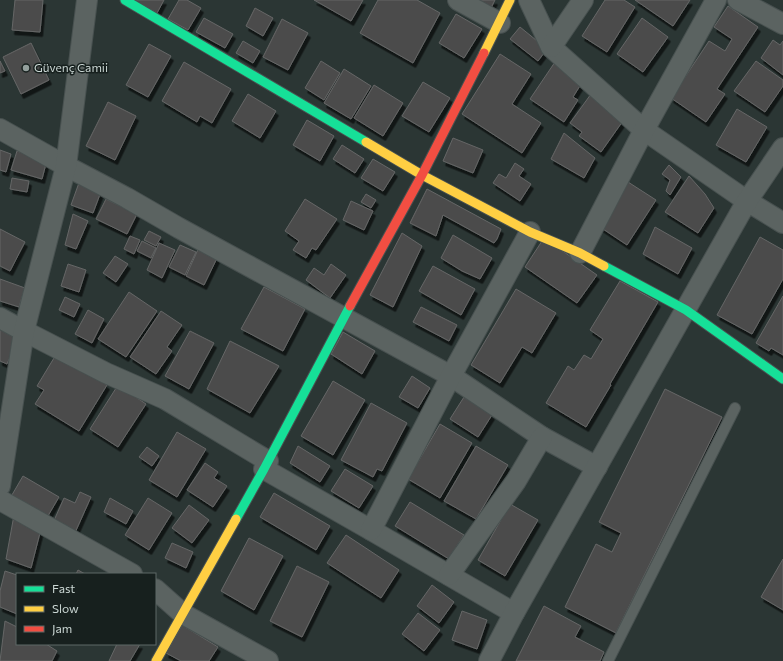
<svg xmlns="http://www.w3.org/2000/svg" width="783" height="661" font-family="Commissioner,sans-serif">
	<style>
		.building { fill: #4c4c4c; stroke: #656666; filter: url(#shadow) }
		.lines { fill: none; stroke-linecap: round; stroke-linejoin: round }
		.lane-casing { stroke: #485150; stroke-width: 12 }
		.street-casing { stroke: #485150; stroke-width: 22 }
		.fast-casing { stroke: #485150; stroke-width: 11 }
		.slow-casing { stroke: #485150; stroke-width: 11 }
		.jam-casing { stroke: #485150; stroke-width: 11 }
		.lane { stroke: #5b6361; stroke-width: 10 }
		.street { stroke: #5b6361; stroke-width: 20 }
		.fast { stroke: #16e098; stroke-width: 9 }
		.slow { stroke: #ffcf43; stroke-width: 9 }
		.jam { stroke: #f24e42; stroke-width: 9 }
		.poi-dot { fill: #939f9c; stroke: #17201e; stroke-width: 1.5 }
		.labels { text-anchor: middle; stroke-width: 3; stroke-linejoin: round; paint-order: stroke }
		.poi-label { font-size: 12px; fill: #cbd7d4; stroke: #17201e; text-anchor: start }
	</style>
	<defs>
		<filter id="shadow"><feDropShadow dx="2.5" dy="4.5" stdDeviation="0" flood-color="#0009"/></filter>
	</defs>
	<rect width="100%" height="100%" fill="#2b3634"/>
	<g class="building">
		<polygon points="15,0 43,0 40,32 12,30"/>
		<polygon points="133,0 164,0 157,13"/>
		<polygon points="179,0 187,0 201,8 188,30 168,19"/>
		<polygon points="314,0 363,0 351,21"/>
		<polygon points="378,0 417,0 440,13 413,63 360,33"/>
		<polygon points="478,0 495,0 491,8"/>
		<polygon points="605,0 624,0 635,7 607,52 582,36"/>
		<polygon points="635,0 690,0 673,26"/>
		<polygon points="728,6 758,27 717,89 725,94 706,122 671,98 709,41 725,51 732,39 714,27"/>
		<polygon points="255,8 273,18 263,36 246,26"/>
		<polygon points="456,14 482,29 464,58 439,43"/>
		<polygon points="204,18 233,34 225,48 196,32"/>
		<polygon points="642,18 668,37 643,72 617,54"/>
		<polygon points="282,19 308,33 288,70 263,57"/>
		<polygon points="520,27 547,49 538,61 510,39"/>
		<polygon points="773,40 780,45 783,41 783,75 761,58"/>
		<polygon points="243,41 260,51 253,63 236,53"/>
		<polygon points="31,43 49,80 21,94 3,57"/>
		<polygon points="149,44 171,56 148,97 126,85"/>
		<polygon points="500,54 531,74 512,104 541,123 522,153 462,114"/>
		<polygon points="0,61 5,71 0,73"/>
		<polygon points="321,61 340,73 324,100 305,88"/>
		<polygon points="756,61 783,80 783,86 765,112 734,91"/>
		<polygon points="184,62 231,89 212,123 200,116 197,122 162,101"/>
		<polygon points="555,62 583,81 573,97 578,100 564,122 530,99"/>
		<polygon points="344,69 371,86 351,119 324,103"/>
		<polygon points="423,82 450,98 429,132 402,116"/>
		<polygon points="374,85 403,103 383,136 354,118"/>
		<polygon points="248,94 276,111 260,138 232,121"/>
		<polygon points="591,94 625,118 601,152 579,136 582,132 570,123"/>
		<polygon points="108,102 136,116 115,160 86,146"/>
		<polygon points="737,109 767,127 746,162 716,145"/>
		<polygon points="307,120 334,136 320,161 293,145"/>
		<polygon points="564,133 595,158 584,178 551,159"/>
		<polygon points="453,138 483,150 473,173 443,161"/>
		<polygon points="342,145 364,159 355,173 333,159"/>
		<polygon points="0,150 11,154 6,172 0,170"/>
		<polygon points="17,151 47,160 42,179 11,170"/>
		<polygon points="373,159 395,172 383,191 361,178"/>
		<polygon points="515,163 524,169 519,176 531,184 520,201 493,183 499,174 506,178"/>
		<polygon points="669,165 681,177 670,195 666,191 670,180 662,174"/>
		<polygon points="689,176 705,194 714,208 698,233 665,212"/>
		<polygon points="12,178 29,181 27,192 10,189"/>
		<polygon points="80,180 102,189 93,213 71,205"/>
		<polygon points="628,182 656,200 627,245 600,227"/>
		<polygon points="427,189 501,229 497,239 494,243 443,215 436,236 410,223"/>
		<polygon points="366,194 376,200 371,208 361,202"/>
		<polygon points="106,199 137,214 127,234 96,219"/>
		<polygon points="305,199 337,219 316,250 312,248 306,258 293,250 299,241 285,231"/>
		<polygon points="351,201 373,211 364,230 343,220"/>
		<polygon points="73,214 88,221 76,249 65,245"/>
		<polygon points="655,227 692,248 678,274 643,254"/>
		<polygon points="0,229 25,242 10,271 0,266"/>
		<polygon points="149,231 161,237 156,246 144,240"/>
		<polygon points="402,233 422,246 393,307 370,295"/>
		<polygon points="453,235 492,258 480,279 462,271 441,258"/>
		<polygon points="130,236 140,240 134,254 124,249"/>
		<polygon points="760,237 783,250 783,279 752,334 717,315"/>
		<polygon points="544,238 597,275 577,303 525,267"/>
		<polygon points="142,241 156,248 151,258 137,251"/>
		<polygon points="159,243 175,250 162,278 147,270"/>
		<polygon points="180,245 196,252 185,275 169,267"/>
		<polygon points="200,245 219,254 204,285 186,276"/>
		<polygon points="115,256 128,264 116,282 103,273"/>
		<polygon points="68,264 86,270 79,292 61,286"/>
		<polygon points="331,264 346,275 330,298 306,280 314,268 324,275"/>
		<polygon points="433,266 475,289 461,315 419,291"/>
		<polygon points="0,279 25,288 19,307 0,301"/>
		<polygon points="620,281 658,302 610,384 611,385 586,427 546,403 568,366 574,370 584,355 591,359 603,339 590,330"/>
		<polygon points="264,287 305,309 283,351 241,329"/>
		<polygon points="516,289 556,313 532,353 522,347 500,383 471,365"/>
		<polygon points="129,292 157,311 126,357 98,339"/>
		<polygon points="783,296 783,355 771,348 769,351 756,343"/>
		<polygon points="65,297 80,304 74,317 59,310"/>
		<polygon points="421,307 457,325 449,341 413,322"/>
		<polygon points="88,310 104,319 92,343 75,334"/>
		<polygon points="161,311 182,325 167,347 172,351 156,374 130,357"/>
		<polygon points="0,327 20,335 7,364 0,361"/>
		<polygon points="190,331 214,343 189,389 165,376"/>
		<polygon points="343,332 375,351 362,374 331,354"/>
		<polygon points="230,341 279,366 250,413 207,389"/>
		<polygon points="57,353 107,385 79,431 35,404 44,390 37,386"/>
		<polygon points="412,376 430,388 418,408 399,397"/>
		<polygon points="333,381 365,400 333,455 301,436"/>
		<polygon points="118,385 146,404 118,447 90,429"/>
		<polygon points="665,389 722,417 616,633 565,607 596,544 612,552 621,533 599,522"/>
		<polygon points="464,397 492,415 478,437 450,419"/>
		<polygon points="371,403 407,423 382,471 377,469 373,477 341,460"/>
		<polygon points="440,424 472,443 440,498 408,479"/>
		<polygon points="177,432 206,449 177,497 149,480"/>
		<polygon points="298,446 330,466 320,482 290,463"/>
		<polygon points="476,446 508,465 476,519 444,501"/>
		<polygon points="147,447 159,456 152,466 139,457"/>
		<polygon points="205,463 218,472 214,478 227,486 213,507 187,490"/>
		<polygon points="345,469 373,486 359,508 331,491"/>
		<polygon points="23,476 59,497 45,521 9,500"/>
		<polygon points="80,492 91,497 74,535 52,525 64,498 75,503"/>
		<polygon points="274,493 330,526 316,550 260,517"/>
		<polygon points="110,498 133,511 126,524 104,512"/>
		<polygon points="148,498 172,513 149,550 125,535"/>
		<polygon points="410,502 464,535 449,559 395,526"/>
		<polygon points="510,504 538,520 505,576 478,560"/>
		<polygon points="189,505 209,520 192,543 172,528"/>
		<polygon points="14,515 41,529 31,568 6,559"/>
		<polygon points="346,535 399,570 381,598 327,563"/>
		<polygon points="249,538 283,556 254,610 221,591"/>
		<polygon points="172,543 193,552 186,568 165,558"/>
		<polygon points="783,559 783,610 761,597"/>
		<polygon points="297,566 329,582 302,637 270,621"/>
		<polygon points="78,570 85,574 76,574"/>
		<polygon points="5,571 17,575 17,614 0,607 0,591"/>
		<polygon points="432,585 454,602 439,623 417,606"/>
		<polygon points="544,606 581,626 575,637 604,652 600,661 516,661"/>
		<polygon points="462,611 487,620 477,649 452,640"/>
		<polygon points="418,613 440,630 424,651 402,634"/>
		<polygon points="5,621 17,627 17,644 46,644 57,651 52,661 0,661"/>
		<polygon points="182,625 218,647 209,661 181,661 166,653"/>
		<polygon points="117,644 140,644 130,661 109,661"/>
	</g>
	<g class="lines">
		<g class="lane-casing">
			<polyline id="lane" points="608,661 735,408"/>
		</g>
		<g class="street-casing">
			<g id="street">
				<polyline points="458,0 500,23"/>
				<polyline points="529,0 551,47 644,130 747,201 783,223"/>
				<polyline points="738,0 783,24"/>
				<polyline points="551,47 583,0"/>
				<polyline points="0,129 66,166 127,198 179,228 451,376 542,437 597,467"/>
				<polyline points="580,253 644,130 716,0"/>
				<polyline points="0,318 24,331 106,373 165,399 268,461"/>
				<polyline points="264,469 371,530 514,613"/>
				<polyline points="0,486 24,331 66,166 87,0"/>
				<polyline points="0,500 132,574"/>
				<polyline points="371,530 451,376 530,232"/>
				<polyline points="449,575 516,481 542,437"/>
				<polyline points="155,589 183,614 268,661"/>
				<polyline points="489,661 514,613 747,201 783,148"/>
			</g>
		</g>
		<g class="fast-casing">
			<g id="fast">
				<polyline points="125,0 366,142"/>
				<polyline points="604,266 686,310 783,379"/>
				<polyline points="236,519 264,469 350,306"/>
			</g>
		</g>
		<g class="slow-casing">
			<g id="slow">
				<polyline points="484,53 510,0"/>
				<polyline points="366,142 422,175 530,232 580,253 604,266"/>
				<polyline points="156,661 236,519"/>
			</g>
		</g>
		<g class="jam-casing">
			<polyline id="jam" points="350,306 422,175 484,53"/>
		</g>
		<use href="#lane" class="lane"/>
		<use href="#street" class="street"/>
		<use href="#fast" class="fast"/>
		<use href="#slow" class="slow"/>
		<use href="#jam" class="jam"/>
	</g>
	<circle class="poi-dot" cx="26" cy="68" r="4"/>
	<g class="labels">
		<g class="poi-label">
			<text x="34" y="72">Güvenç Camii</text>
		</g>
	</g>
	<rect x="16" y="573" width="140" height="72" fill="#17201e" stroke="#5f6967"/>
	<rect x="24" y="586" width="20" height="6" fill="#16e098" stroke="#5f6967"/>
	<text x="52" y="593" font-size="12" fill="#cbd7d4">Fast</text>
	<rect x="24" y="606" width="20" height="6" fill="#ffcf43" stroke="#5f6967"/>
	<text x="52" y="613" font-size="12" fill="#cbd7d4">Slow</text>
	<rect x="24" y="626" width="20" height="6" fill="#f24e42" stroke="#5f6967"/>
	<text x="52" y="633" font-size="12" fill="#cbd7d4">Jam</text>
</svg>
